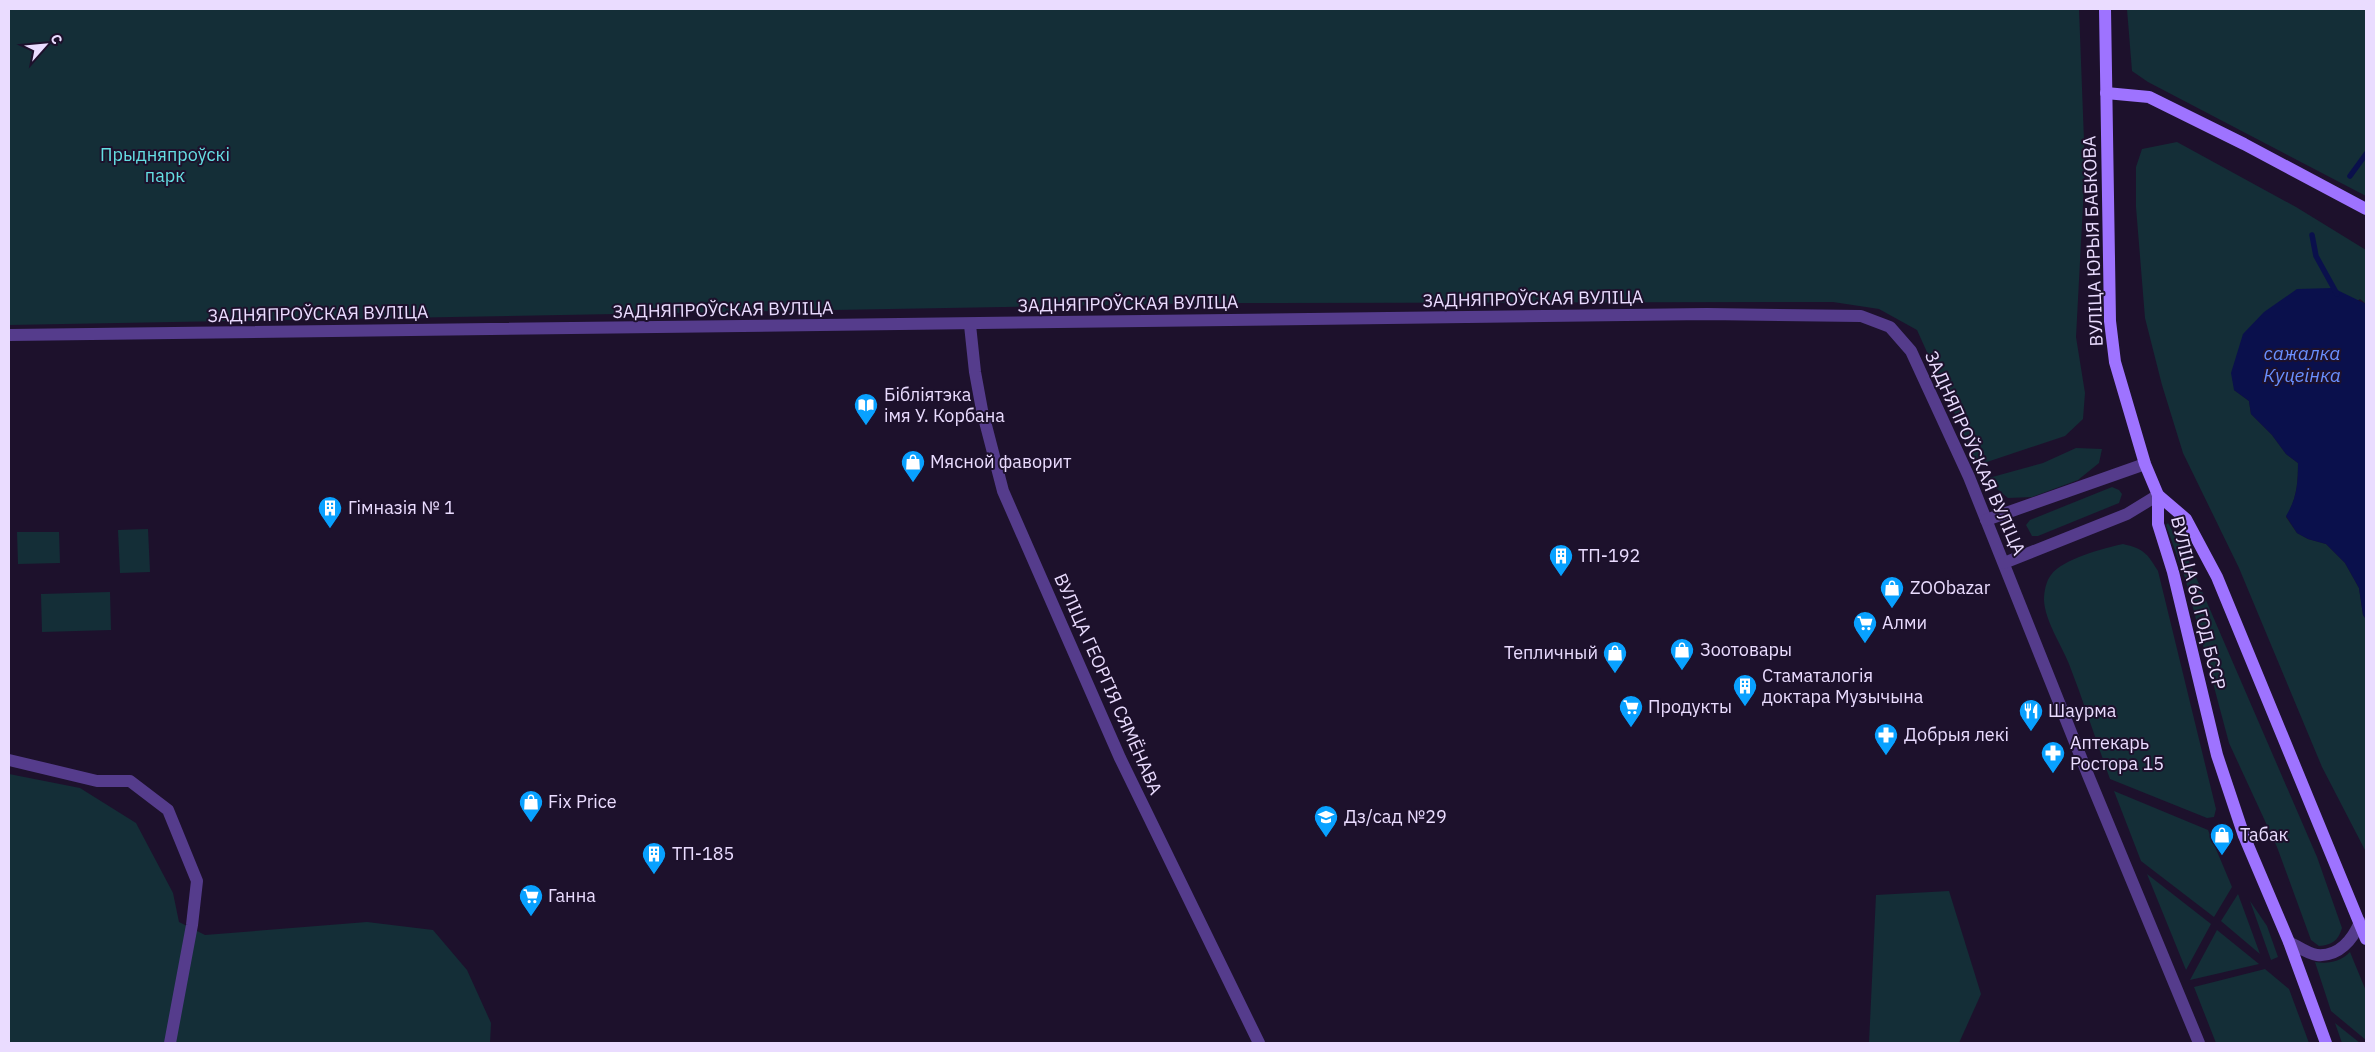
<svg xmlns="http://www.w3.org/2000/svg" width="2375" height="1052" font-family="'IBM Plex Sans',sans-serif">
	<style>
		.green { fill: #142e37 }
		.water { fill: #0a104c }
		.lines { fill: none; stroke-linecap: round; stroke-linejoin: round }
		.stream { stroke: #0a104c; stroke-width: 5.5 }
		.street { stroke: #553c8c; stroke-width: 12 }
		.secondary { stroke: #9e73ff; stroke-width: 12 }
		.labels { text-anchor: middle; stroke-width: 4; stroke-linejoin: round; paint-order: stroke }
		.park-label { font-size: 18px; fill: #65dfe3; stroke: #1d112c }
		.street-label { font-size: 18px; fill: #eadcff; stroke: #1d112c }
		.poi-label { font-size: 18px; fill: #eadcff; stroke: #1d112c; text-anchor: start }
		.water-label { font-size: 19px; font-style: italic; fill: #6a90ff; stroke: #1d112c }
	</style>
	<rect width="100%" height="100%" fill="#1d112c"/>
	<g class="green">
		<polygon points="9,9 2079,9 2085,167 2076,337 2085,393 2083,419 2065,436 1978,465 1917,330 1879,309 1833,302 1219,303 9,325"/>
		<polygon points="2127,9 2366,9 2366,196 2148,82 2132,71"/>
		<path d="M2177 142 2296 207 2366 250V304L2360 299 2234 390 2249 401 2251 414 2272 435 2286 454 2298 463C2298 483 2297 499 2286 517L2297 533 2308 539 2326 544 2345 563 2359 588 2363 615 2366 619V852L2322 767 2239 568 2183 453 2162 385 2145 318 2136 207V167L2142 149Z"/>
		<polygon points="2076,448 2102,449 2099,463 2078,480 2032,497 2008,498 1985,479 2043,463"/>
		<polygon points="2112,487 2119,490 2122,494 2119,503 2038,536 2032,536 2026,525 2030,520"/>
		<path d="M2168 523 2189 561 2317 857 2342 928C2338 941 2332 945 2319 946L2311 940 2277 847 2229 743 2185 578 2166 525Z"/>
		<polygon points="148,529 150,572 120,573 118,530"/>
		<polygon points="59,532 60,563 18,564 17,532"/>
		<path d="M2123 544C2144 549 2147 553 2158 571L2216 809 2214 817 2207 818 2110 779C2096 741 2084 702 2069 664 2061 644 2045 621 2044 600 2044 592 2046 581 2051 575 2062 559 2105 548 2123 544Z"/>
		<polygon points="110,592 111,630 42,632 41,594"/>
		<polygon points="9,774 80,788 136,823 173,893 179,922 205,935 367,922 433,930 467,970 491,1023 490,1043 9,1043"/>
		<polygon points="2114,791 2208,830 2232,887 2214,917 2141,861"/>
		<polygon points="2147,874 2211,924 2186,970"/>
		<polygon points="1949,891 1981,994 1959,1043 1869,1043 1876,895"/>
		<polygon points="2238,894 2260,954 2221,921"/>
		<polygon points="2250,901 2267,926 2278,957 2271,960"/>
		<polygon points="2217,930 2259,964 2190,980"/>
		<path d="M2350 952 2366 991V1040L2331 1011 2315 962C2329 964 2340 962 2350 952Z"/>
		<polygon points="2265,969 2289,989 2309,1043 2216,1043 2194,987"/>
		<polygon points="2335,1023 2360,1043 2342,1043"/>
	</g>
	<path class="water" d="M2333 288 2366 304V619L2363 615 2359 588 2345 563 2326 544 2308 539 2297 533 2286 516C2297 498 2298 483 2298 463L2286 454 2272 435 2251 414 2249 401 2234 390 2231 373 2243 334 2264 312 2297 289Z"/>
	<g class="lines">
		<g class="stream">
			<polyline points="2350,176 2366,154"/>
			<polyline points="2312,235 2316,256 2337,294"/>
		</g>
		<g class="street">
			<polyline points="970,325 975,372 982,410 1003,491 1120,758 1259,1043"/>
			<polyline points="9,335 1707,314 1861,316 1890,327 1911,351 1969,477 2088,775 2199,1043"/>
			<polyline points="1986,520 2145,464"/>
			<polyline points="2004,563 2127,514 2158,495"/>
			<polyline points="9,760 97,781 130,781 168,810 197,881 192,925 170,1043"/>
			<path d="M2289 942C2297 946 2308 954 2317 955 2339 957 2353 939 2360 922"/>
		</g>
		<g class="secondary">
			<polyline points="2105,9 2110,321 2115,362 2145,464 2158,495 2158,524 2173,572 2217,755 2244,836 2289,942 2326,1043"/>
			<polyline points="2106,93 2149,97 2244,144 2366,209"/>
			<polyline points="2158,495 2186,519 2217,577 2366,939"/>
		</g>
	</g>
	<defs>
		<g id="library-pin" transform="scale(1.25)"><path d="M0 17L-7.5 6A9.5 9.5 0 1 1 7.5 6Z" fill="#08a1ff" stroke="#1d112c"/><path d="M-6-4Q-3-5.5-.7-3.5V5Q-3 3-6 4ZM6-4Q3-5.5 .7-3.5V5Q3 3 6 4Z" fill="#fff"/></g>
		<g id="shop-pin" transform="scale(1.25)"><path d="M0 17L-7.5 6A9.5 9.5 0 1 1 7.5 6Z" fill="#08a1ff" stroke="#1d112c"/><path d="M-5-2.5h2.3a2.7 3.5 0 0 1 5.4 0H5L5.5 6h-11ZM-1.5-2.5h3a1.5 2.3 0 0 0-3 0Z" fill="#fff"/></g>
		<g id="building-pin" transform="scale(1.25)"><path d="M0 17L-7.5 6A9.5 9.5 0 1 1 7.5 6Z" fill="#08a1ff" stroke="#1d112c"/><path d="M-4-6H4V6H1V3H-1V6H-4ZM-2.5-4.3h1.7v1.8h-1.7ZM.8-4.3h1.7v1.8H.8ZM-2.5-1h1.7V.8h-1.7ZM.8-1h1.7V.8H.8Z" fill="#fff"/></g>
		<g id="supermarket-pin" transform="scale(1.25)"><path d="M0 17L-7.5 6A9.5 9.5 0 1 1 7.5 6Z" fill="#08a1ff" stroke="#1d112c"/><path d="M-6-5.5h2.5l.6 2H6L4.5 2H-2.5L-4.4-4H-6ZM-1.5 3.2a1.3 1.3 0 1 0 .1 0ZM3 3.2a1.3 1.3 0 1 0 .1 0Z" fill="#fff"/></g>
		<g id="restaurant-pin" transform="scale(1.25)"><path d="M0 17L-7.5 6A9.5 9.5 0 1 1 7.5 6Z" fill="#08a1ff" stroke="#1d112c"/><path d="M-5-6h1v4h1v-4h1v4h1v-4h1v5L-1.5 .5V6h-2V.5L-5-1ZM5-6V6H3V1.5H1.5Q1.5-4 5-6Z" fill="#fff"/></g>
		<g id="pharmacy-pin" transform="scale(1.25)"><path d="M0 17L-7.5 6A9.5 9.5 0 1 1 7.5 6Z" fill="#08a1ff" stroke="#1d112c"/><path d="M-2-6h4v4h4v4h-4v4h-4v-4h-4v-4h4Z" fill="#fff"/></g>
		<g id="school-pin" transform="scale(1.25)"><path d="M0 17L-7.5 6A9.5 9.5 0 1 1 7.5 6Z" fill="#08a1ff" stroke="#1d112c"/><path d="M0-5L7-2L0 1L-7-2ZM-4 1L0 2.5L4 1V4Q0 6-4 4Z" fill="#fff"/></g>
	</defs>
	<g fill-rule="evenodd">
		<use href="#library-pin" x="866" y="405"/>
		<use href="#shop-pin" x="913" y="462"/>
		<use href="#building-pin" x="330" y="508"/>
		<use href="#building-pin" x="1561" y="556"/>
		<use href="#shop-pin" x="1892" y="588"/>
		<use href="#supermarket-pin" x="1865" y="623"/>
		<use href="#shop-pin" x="1682" y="650"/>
		<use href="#shop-pin" x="1615" y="653"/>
		<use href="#building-pin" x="1745" y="686"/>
		<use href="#supermarket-pin" x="1631" y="707"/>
		<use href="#restaurant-pin" x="2031" y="711"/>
		<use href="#pharmacy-pin" x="1886" y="735"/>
		<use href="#pharmacy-pin" x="2053" y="753"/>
		<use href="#shop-pin" x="531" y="802"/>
		<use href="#school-pin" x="1326" y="817"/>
		<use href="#shop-pin" x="2222" y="835"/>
		<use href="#building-pin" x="654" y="854"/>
		<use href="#supermarket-pin" x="531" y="896"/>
	</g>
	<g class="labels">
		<g class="park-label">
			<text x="165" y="161">Прыдняпроўскі<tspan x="165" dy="21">парк</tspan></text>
		</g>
		<g class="street-label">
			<text transform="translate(2093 241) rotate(-92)" y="6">ВУЛІЦА ЮРЫЯ БАБКОВА</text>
			<text transform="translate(1533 299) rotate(-1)" y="6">ЗАДНЯПРОЎСКАЯ ВУЛІЦА</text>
			<text transform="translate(1128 304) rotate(-1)" y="6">ЗАДНЯПРОЎСКАЯ ВУЛІЦА</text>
			<text transform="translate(723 310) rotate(-1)" y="6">ЗАДНЯПРОЎСКАЯ ВУЛІЦА</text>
			<text transform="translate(318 314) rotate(-1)" y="6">ЗАДНЯПРОЎСКАЯ ВУЛІЦА</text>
			<text transform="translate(1975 453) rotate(66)" y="6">ЗАДНЯПРОЎСКАЯ ВУЛІЦА</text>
			<text transform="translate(2198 603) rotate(76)" y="6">ВУЛІЦА 60 ГОД БССР</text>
			<text transform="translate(1108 684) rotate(66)" y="6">ВУЛІЦА ГЕОРГІЯ СЯМЁНАВА</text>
		</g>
		<g class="poi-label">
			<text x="884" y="401">Бібліятэка<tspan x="884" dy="21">імя У. Корбана</tspan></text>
			<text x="930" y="468">Мясной фаворит</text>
			<text x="348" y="514">Гімназія № 1</text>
			<text x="1578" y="562">ТП-192</text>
			<text x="1910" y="594">ZOObazar</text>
			<text x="1882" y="629">Алми</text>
			<text x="1700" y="656">Зоотовары</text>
			<text x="1598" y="659" text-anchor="end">Тепличный</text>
			<text x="1762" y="682">Стаматалогія<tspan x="1762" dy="21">доктара Музычына</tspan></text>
			<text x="1648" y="713">Продукты</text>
			<text x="2048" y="717">Шаурма</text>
			<text x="1904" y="741">Добрыя лекі</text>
			<text x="2070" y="749">Аптекарь<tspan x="2070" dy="21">Ростора 15</tspan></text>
			<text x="548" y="808">Fix Price</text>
			<text x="1344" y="823">Дз/сад №29</text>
			<text x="2240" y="841">Табак</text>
			<text x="672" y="860">ТП-185</text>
			<text x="548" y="902">Ганна</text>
		</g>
		<g class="water-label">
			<text x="2302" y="360">сажалка<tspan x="2302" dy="22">Куцеінка</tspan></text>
		</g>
	</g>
	<rect width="2375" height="1052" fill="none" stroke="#eadcff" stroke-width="20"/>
	<g transform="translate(45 45) rotate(63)" stroke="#1d112c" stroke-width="4" paint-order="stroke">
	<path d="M0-4L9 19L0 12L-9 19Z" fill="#eadcff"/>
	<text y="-8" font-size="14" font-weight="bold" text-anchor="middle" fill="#eadcff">С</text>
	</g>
</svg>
